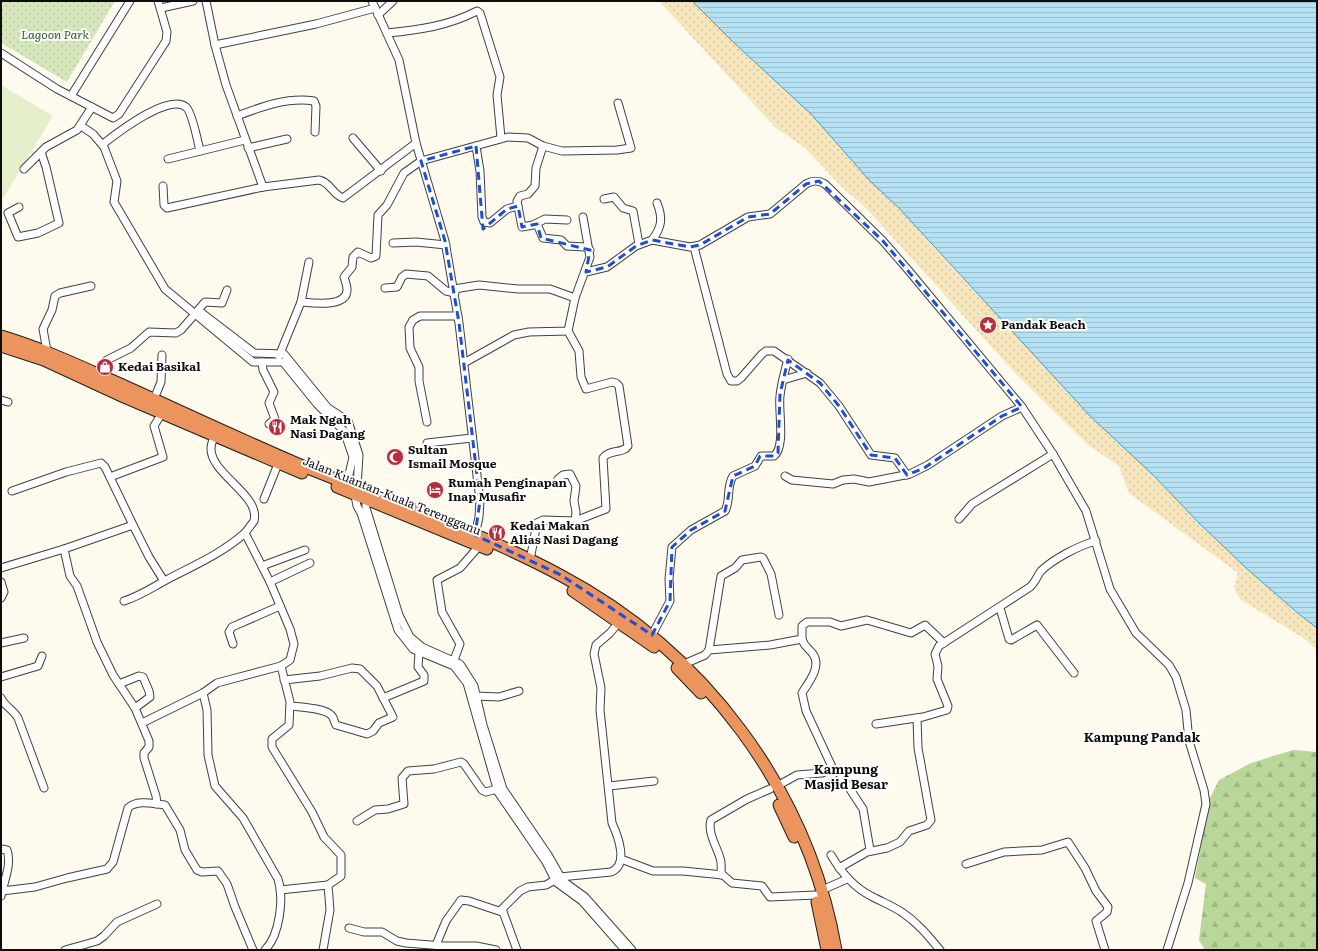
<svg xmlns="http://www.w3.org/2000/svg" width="1318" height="951" font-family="Literata,serif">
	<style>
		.forest { fill: url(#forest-firs) }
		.sand { fill: url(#sand-dots) }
		.park { fill: url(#park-dots) }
		.pitch { fill: #e5eecb }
		.water { fill: url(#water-rules); stroke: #419bc6 }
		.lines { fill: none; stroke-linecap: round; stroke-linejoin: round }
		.minor-casing { stroke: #404040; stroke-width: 9 }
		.highway-casing { stroke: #1e1e1e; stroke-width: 13 }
		.minor { stroke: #fff; stroke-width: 7 }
		.highway { stroke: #ec945e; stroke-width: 11 }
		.marked { fill: none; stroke: #1d4ed8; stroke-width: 3; stroke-dasharray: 8 5; stroke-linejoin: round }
		.labels { text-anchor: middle; stroke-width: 4; stroke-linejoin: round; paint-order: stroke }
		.park-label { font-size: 12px; font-style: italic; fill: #336121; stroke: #fff }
		.poi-label { font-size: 12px; font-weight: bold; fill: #0d0d0d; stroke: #fff; text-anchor: start }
		.street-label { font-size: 12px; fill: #0d0d0d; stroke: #fff }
		.neighbourhood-label { font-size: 13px; font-weight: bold; fill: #0d0d0d; stroke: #fff }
	</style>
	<defs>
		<pattern id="forest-firs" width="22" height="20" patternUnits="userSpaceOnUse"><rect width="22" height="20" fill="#bad79a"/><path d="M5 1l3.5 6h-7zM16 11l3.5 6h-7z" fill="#9fb784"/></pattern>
		<pattern id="sand-dots" width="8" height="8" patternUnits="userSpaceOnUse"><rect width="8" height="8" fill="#f7e6bd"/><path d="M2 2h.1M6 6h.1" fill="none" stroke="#d3c4a1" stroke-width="1.8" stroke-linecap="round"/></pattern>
		<pattern id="park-dots" width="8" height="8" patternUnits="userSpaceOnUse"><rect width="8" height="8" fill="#d5e7ba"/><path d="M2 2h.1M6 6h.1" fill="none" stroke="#b6c59f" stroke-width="1.8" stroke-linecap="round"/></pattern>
		<pattern id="water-rules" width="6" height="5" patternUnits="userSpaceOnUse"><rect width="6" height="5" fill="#b6e1f3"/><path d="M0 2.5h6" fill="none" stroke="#9bc0cf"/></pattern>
	</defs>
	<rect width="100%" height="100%" fill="#fefaee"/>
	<polygon class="forest" points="1293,750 1317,752 1317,950 1205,950 1199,940 1206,884 1195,878 1210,798 1219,780 1251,763"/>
	<polygon class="sand" points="659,1 692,1 733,42 811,114 870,181 899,208 959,275 1198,522 1246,568 1299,615 1317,628 1317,650 1305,639 1240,599 1234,588 1238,573 1129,493 1119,466 1087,444 1017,375 866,208 843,188 805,148 775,127"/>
	<polygon class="park" points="1,1 115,1 67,82 1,43"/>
	<polygon class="pitch" points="1,85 53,116 2,200 1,199"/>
	<polygon class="water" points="692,1 1317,1 1317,628 1300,615 1246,568 1198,522 1153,475 1090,416 899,208 870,181 811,114 733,42"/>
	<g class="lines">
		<g class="minor-casing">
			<g id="minor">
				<polyline points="206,1 215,45 226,85 263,187"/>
				<polyline points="372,1 399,60 416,143 445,241 459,323 480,501 479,517 475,535"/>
				<polyline points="161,8 193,1"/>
				<polyline points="378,15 393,1"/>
				<path d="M387 33C419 30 448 26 477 11L480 13 500 77 497 95 501 138"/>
				<polyline points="215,45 316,24 375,8"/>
				<polyline points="1,53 57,89 113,118 119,114 166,41 167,32 158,1"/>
				<polyline points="71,96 130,1"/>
				<path d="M237 116C261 107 287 97 314 101L316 106 315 132"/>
				<polyline points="81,126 93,134 104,147 117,181 114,202 165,289 253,362 283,362 317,404 344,431 353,457 347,483"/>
				<polyline points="353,138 381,171"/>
				<path d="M103 144C117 133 169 93 186 107 192 112 198 142 200 151"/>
				<polyline points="476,146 480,171 482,217 484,222 490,223 507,209 518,206"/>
				<polyline points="543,146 536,168 535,186 528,194 520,196 517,201 522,227 533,225 545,219 567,220"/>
				<polyline points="248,148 287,139"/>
				<polyline points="168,159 245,140"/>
				<polyline points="24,169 46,147 77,130 92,107"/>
				<path d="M163 186 164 205 167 208 263 187 319 180C330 182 333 195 343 198L416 143"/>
				<polyline points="604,199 614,197 623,208 633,211 639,244"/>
				<polyline points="19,207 8,213 18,237 38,233 59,223 46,167 41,152"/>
				<polyline points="537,224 543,238 561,240 567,246 585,247 590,250"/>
				<path d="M652 240C662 227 663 218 657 203"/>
				<polyline points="393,243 416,242 446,245"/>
				<polyline points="694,247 727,374 731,381 737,381 741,378 762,354 766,351 774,351 820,383 839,406 871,455 895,458 907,475"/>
				<path d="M586 272 607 267 636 246 652 240 690 247 700 245 748 217 770 214 806 184C813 180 818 180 825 184L883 241 909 271 1022 407 1053 454 1086 511 1110 589 1136 633 1169 665 1176 677 1186 710 1189 741 1204 790 1206 804 1188 883 1167 950"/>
				<polyline points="385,288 397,287 402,277 406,274 428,276 446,291 455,293"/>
				<polyline points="454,289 479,285 518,289 550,289 575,298"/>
				<polyline points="227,290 222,303 205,302 198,310 254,353 284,354 328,408 348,421 359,455 357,487"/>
				<path d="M301 302C312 303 348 308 347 289 347 285 345 281 344 277L352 267 353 257 358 252 371 258 376 256 378 215 387 205 404 173 421 161 508 137 528 138 543 146 562 151 617 150 631 148 618 103"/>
				<polyline points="47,351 43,329 52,310 55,296 60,293 91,286"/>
				<polyline points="279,356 301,302 309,262"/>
				<polyline points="262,362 263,370 274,392 269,403 275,419 269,424"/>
				<polyline points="464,363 514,335 529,332 568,331 575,298 590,257 583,217"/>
				<polyline points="99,374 107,360 131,348 149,332 176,333 181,330 195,314"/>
				<polyline points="783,380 807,373"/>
				<polyline points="154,399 161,382 162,355"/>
				<polyline points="1,400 8,402"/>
				<polyline points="427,422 419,381 419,367 410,348 409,327 413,320 420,316 458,316"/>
				<path d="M214 436C213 440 211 444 211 448 210 474 261 495 254 521L245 533 270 582 290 629 294 644 290 660 281 666 290 702 289 725 272 739V747L312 812 324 837 341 855V876L328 885 330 910 323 950"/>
				<polyline points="427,443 472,438"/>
				<polyline points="785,476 792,480 833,484 843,480 854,479 869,482 910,474 928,465 1002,416 1022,407"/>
				<polyline points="110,477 163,457 154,426 162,413"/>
				<polyline points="558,479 563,475 570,474 576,486 574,501 576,512 575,521"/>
				<polyline points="12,491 66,472 101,463 105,467 133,525"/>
				<polyline points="355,495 357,506 361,513 398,630 413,649 454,666 467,683 498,792 546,862 556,882 582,901 625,950"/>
				<polyline points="264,499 278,464"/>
				<polyline points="366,499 366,508 399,615 410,637 422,647 460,664 474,686 483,725 503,789 548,855 563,881 585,897 632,950"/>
				<polyline points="959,519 972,504 1053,454"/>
				<polyline points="64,549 70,576 77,586 97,642 113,675 135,708 149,741 149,747 144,753 144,758 156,796 157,804"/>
				<path d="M530 560 537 523 543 520 575 521 606 509 603 458C609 449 623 454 628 446L619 386 616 383 612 382 586 389 581 377 579 351 568 331"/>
				<polyline points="262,566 305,550"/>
				<polyline points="1,568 64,549 133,525 149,557 164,581"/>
				<polyline points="1,582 4,592 1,598"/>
				<polyline points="270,582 310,563"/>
				<path d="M124 601C140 596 153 587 168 579 195 565 221 554 245 533"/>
				<polyline points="1000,608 1009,639 1011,640 1037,625 1074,673"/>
				<path d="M652 635 670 601 669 579 672 547 691 530 725 511C731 500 726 487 733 476L755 466 761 456H774C786 446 778 411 780 396 781 384 785 371 788 359"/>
				<path d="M802 639C804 647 809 648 813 654 822 667 808 683 802 693L806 711 833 769 840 774 863 809 870 850"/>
				<polyline points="1,643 24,638"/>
				<polyline points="233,644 229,632 232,627 280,606"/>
				<polyline points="709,650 721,576 735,568 742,560 761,557 763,558 771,574 779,615"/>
				<polyline points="454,660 460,644 442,612 437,580 460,568 480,545"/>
				<polyline points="684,664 705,655 709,650 770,645 802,639 802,626 807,622 830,622 841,626 867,620 911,633 925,625 944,643"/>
				<polyline points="1,677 38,666 42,656"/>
				<path d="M284 680 320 676 352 668 360 669 377 686 393 717 379 723 373 731 367 734 336 725C334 722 334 718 332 716 326 708 300 707 291 706"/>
				<polyline points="119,684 139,676 143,677 149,691 150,697 135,708"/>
				<path d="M203 693 207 710 208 755 215 786 243 818 278 879C284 898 280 935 265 950"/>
				<polyline points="476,696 499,697 519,691"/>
				<path d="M1 698C5 707 13 709 18 718L44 788"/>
				<polyline points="383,698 424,681 424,675 418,667 419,653"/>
				<polyline points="142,723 203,693 217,683 281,666"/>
				<path d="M876 724 923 717 947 710 948 706 937 679 938 666 935 654 939 646 1030 587C1035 583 1037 576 1041 571 1053 559 1080 545 1096 541"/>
				<polyline points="609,786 654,781"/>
				<polyline points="777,786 797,775 822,773 833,769"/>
				<polyline points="357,821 375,810 388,809 404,804 402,778 408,771 434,769 461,762 464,764 482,790 486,792 497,789"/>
				<path d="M1 849 7 850C12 864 4 881 1 896"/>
				<path d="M831 855C841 872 853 887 871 896 882 902 893 906 903 913 918 923 929 937 940 950"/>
				<polyline points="621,859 653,871 683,871 723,875 732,883 762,886 770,897 816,895"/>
				<polyline points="966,864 1004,852 1042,850 1068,842 1085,868 1096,891 1108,907 1107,912 1096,921 1105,950"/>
				<polyline points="839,868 867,852 887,848 900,842 909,831 927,825 931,820 918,748 917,718"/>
				<path d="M721 875C721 869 722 863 720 858 717 847 707 832 711 820L747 799 770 789"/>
				<polyline points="280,890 328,885"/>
				<polyline points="822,890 847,879"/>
				<path d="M2 891 35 887 67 878 107 869 113 862 128 808C137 799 154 804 165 805L180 830 185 850 197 870 202 872 218 871 227 884 235 907 253 950"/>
				<polyline points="349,928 364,932 382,932 397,941 406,943 443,946 476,946 496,950"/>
				<polyline points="436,945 446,921 461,900 469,901 502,912"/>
				<polyline points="65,950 97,941 104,936 117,922 157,904"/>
				<path d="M517 950 502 909 520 891 528 887 546 885 560 877 611 872C629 865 618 836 612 823L600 710 601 688 594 654 596 645 610 633 619 622"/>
			</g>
		</g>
		<g class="highway-casing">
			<g id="highway">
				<path d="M1 336C42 348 79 366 118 383 178 410 237 438 298 464 385 500 476 530 560 575 704 651 808 790 836 950"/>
				<polyline points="1,346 44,360 124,397 302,473"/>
				<polyline points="337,487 487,549"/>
				<polyline points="573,591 654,647"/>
				<polyline points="677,668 701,693"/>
				<polyline points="779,805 794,837"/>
				<polyline points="817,902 827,950"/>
			</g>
		</g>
		<use href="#minor" class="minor"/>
		<use href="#highway" class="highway"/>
	</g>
	<path class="marked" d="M476 146 483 229 507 209 518 206 522 227 537 224 541 238 590 250 586 272 607 267 636 246 652 240 690 247 700 245 748 217 770 214 806 184 819 181 883 241 1022 407 1002 416 924 468 907 475 895 458 871 455 839 406 820 383 788 360 780 394 778 453 774 456H760L755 466 733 476 725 511 691 530 672 547 670 601 652 635 561 575 475 535 480 501 459 323 445 241 421 161Z"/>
	<defs>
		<g id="sight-disc" transform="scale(0.9)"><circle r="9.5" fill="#b62d3e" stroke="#fff"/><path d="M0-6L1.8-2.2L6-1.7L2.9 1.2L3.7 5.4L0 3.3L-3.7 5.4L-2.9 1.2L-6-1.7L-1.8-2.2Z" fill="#fff"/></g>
		<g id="shop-disc" transform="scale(0.9)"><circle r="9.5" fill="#b62d3e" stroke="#fff"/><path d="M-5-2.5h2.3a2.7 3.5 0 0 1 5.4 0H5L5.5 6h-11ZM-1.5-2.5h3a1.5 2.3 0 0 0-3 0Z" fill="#fff"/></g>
		<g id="restaurant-disc" transform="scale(0.9)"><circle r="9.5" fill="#b62d3e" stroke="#fff"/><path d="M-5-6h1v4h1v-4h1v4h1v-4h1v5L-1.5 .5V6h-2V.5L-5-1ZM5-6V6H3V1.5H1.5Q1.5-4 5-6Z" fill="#fff"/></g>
		<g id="mosque-disc" transform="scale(0.9)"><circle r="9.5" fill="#b62d3e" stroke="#fff"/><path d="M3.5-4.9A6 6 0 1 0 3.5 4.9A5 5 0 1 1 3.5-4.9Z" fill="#fff"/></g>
		<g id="hotel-disc" transform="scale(0.9)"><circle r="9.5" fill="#b62d3e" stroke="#fff"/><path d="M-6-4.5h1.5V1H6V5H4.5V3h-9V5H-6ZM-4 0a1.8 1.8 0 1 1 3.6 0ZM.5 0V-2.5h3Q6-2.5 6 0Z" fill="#fff"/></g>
	</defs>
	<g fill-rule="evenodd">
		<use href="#sight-disc" x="988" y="325"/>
		<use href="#shop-disc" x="105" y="367"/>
		<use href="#restaurant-disc" x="277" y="427"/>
		<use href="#mosque-disc" x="395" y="457"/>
		<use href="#hotel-disc" x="435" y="490"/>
		<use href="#restaurant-disc" x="497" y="533"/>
	</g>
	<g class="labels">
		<g class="park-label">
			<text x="55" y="39">Lagoon Park</text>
		</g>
		<g class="poi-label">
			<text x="1001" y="329">Pandak Beach</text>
			<text x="118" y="371">Kedai Basikal</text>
			<text x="290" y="424">Mak Ngah<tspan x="290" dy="14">Nasi Dagang</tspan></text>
			<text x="408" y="454">Sultan<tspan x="408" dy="14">Ismail Mosque</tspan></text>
			<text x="448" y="487">Rumah Penginapan<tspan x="448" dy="14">Inap Musafir</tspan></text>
			<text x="510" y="530">Kedai Makan<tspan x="510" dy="14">Alias Nasi Dagang</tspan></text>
		</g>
		<g class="street-label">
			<text transform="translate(392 496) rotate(22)" y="4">Jalan Kuantan-Kuala Terengganu</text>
		</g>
		<g class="neighbourhood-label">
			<text x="1142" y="742">Kampung Pandak</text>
			<text x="846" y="774">Kampung<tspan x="846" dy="15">Masjid Besar</tspan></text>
		</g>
	</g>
	<rect width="1318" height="951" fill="none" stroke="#0d0d0d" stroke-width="4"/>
</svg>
